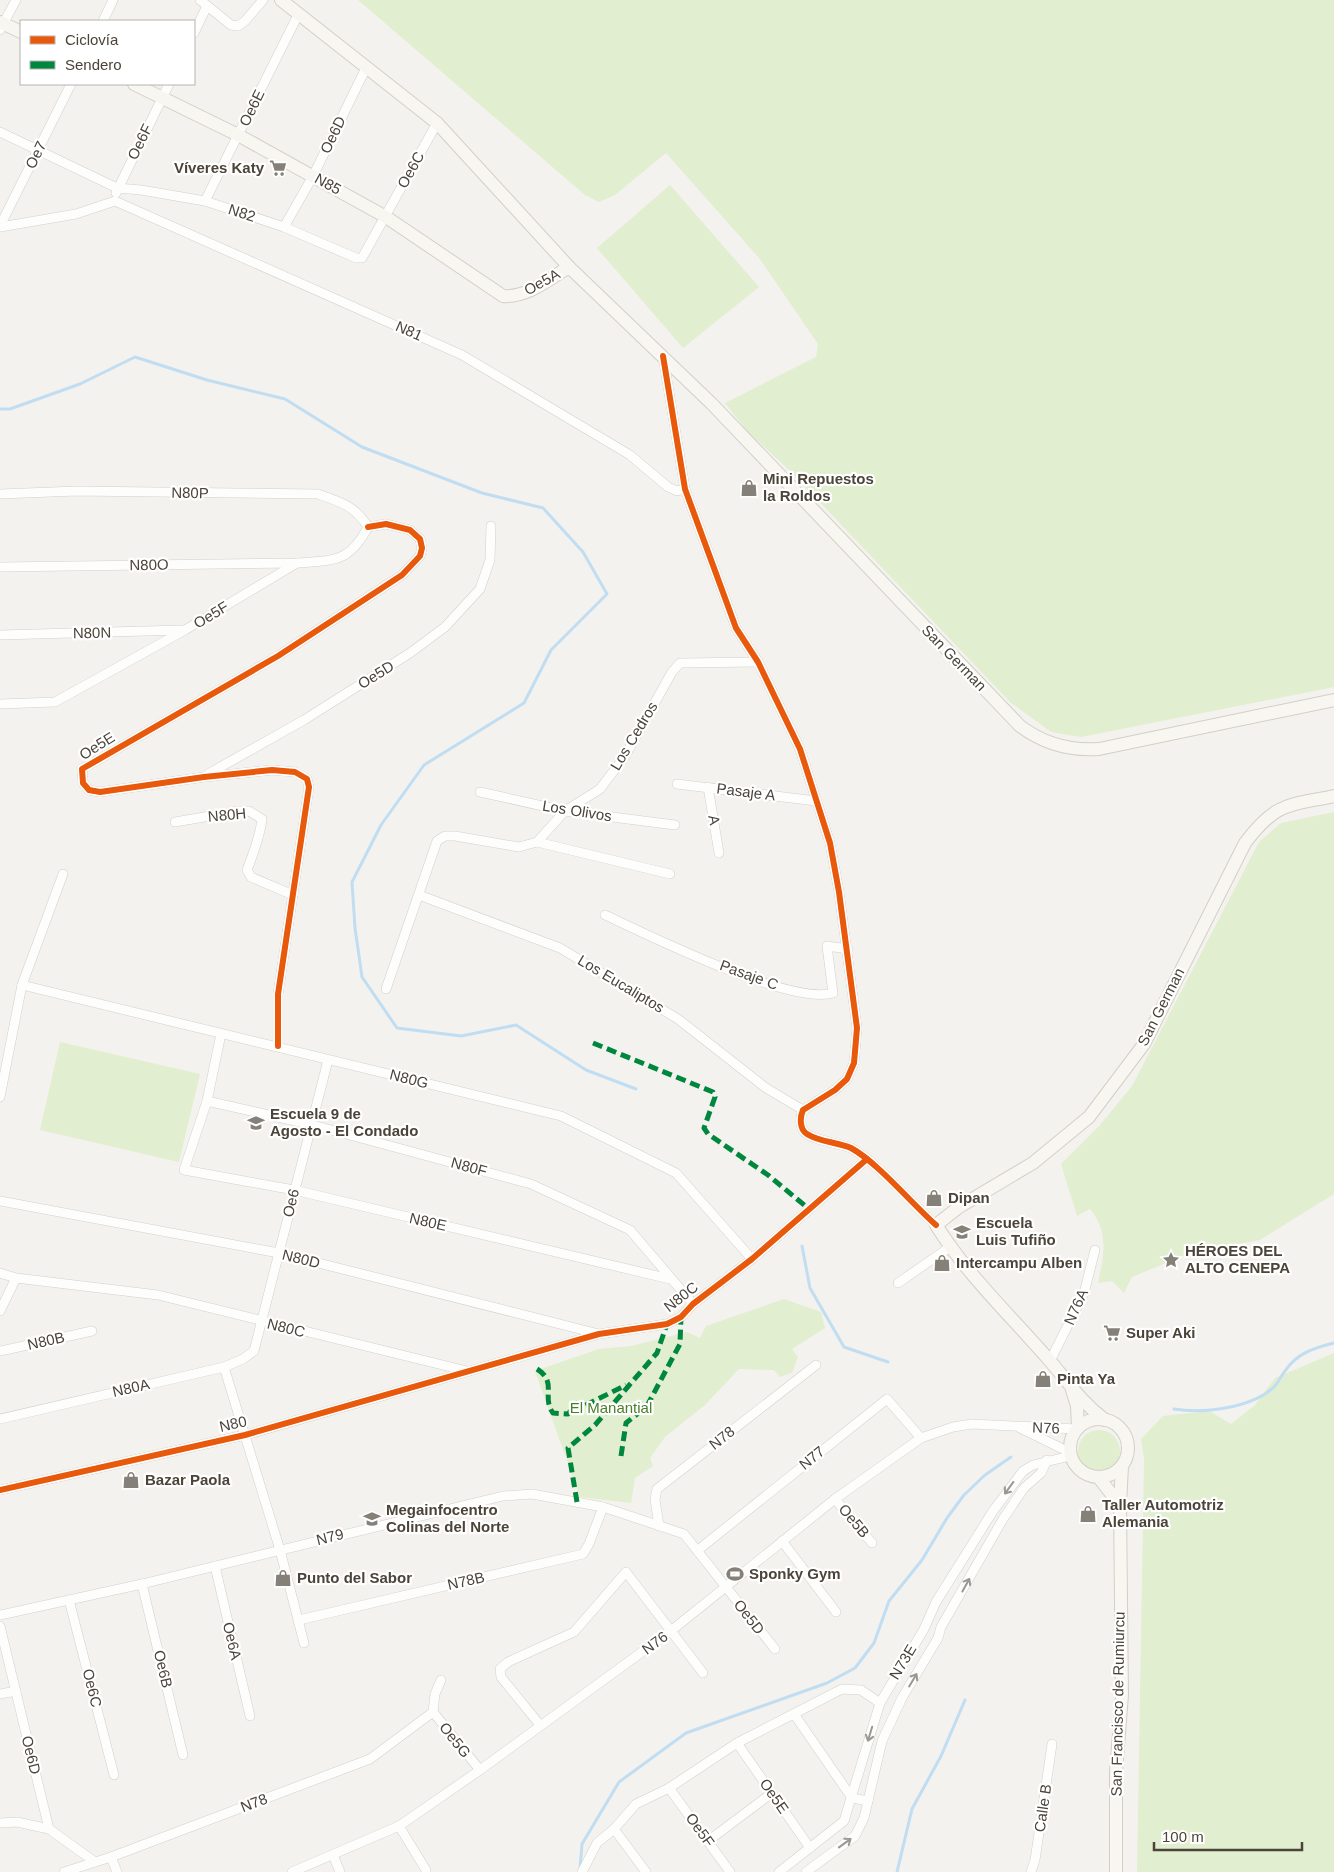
<svg xmlns="http://www.w3.org/2000/svg" width="1334" height="1872" font-family="Helvetica,sans-serif">
	<style>
		.green { fill: #e1eecf }
		.lines { fill: none; stroke-linecap: round; stroke-linejoin: round }
		.stream { stroke: #c0ddf1; stroke-width: 3 }
		.street-casing { stroke: #d2d0cb; stroke-width: 10 }
		.secondary-casing { stroke: #d3cfc5; stroke-width: 14 }
		.street { stroke: #fdfdfc; stroke-width: 9 }
		.secondary { stroke: #f7f6f1; stroke-width: 12 }
		.quiet { stroke: #00873e; stroke-width: 5; stroke-dasharray: 10 5; stroke-linecap: butt }
		.cycleway-casing { stroke: #fff; stroke-width: 9 }
		.cycleway { stroke: #e8590c; stroke-width: 6 }
		.oneway { stroke: #9b9791 }
		.labels { text-anchor: middle; stroke-width: 4.5; stroke-linejoin: round; paint-order: stroke }
		.street-label { font-size: 15px; fill: #4b4439; stroke: #fff }
		.poi-label { font-size: 15px; font-weight: bold; fill: #4b4439; stroke: #fff; text-anchor: start }
		.park-label { font-size: 15px; fill: #4a7f2a; stroke: #fff }
	</style>
	<rect width="100%" height="100%" fill="#f4f2ee"/>
	<g class="green">
		<polygon points="358,0 1334,0 1334,687 1081,737 1051,732 1010,702 789,470 746,430 725,403 816,357 818,344 759,258 666,153 615,195 599,202 585,195"/>
		<polygon points="670,185 759,287 683,348 597,248"/>
		<path d="M1334 812V1194L1260 1240 1190 1253 1132 1277 1124 1293 1112 1281 1098 1283C1104 1256 1109 1232 1090 1209L1077 1216 1061 1164 1100 1125 1132 1086 1259 842 1281 823Z"/>
		<polygon points="60,1042 200,1074 179,1162 40,1130"/>
		<polygon points="784,1299 821,1312 825,1328 792,1349 798,1357 792,1373 780,1377 774,1370 739,1369 705,1405 665,1437 650,1458 653,1466 635,1478 631,1503 580,1497 535,1371 599,1349 631,1346 687,1332 700,1338 706,1326"/>
		<polygon points="1334,1353 1334,1872 1137,1872 1144,1459 1141,1439 1163,1416 1209,1411 1231,1424 1255,1405 1275,1378"/>
		<circle cx="1099" cy="1451" r="21"/>
	</g>
	<g class="lines">
		<g class="stream">
			<polyline points="0,409 10,409 80,384 135,357 207,380 285,399 362,447 482,493 543,508 583,552 607,594 551,650 524,703 424,765 381,825 352,882 355,928 362,977 397,1028 461,1036 516,1025 586,1070 636,1089"/>
			<polyline points="802,1246 810,1288 844,1347 888,1362"/>
			<path d="M1174 1409C1203 1414 1252 1408 1274 1387 1278 1383 1281 1376 1285 1371 1297 1353 1314 1348 1334 1343"/>
			<polyline points="580,1869 582,1844 619,1782 686,1733 827,1683 855,1668 874,1643 889,1601 922,1560 947,1518 964,1495 985,1475 1011,1457"/>
			<polyline points="897,1872 912,1809 941,1756 965,1700"/>
		</g>
		<g class="street-casing">
			<g id="street">
				<polyline points="200,0 231,25 238,26 245,21 263,0"/>
				<polyline points="103,21 113,0"/>
				<polyline points="0,30 16,0"/>
				<polyline points="194,33 207,6"/>
				<polyline points="0,132 117,188 141,190 205,201 284,227 356,258 362,258 437,123"/>
				<polyline points="116,193 169,84"/>
				<polyline points="115,201 462,355 630,455 668,487 677,491 685,489"/>
				<polyline points="205,201 298,15"/>
				<polyline points="0,226 71,84"/>
				<polyline points="0,227 76,214 115,201"/>
				<polyline points="284,227 313,176 366,68"/>
				<path d="M663 356 685 489 736 628 758 662 800 749 830 843 839 892 857 1028 854 1063 847 1079 835 1090 803 1110C800 1117 799 1129 807 1134 819 1142 837 1142 851 1148 877 1162 912 1204 936 1225"/>
				<path d="M0 494 77 491 318 494C341 502 355 506 368 527"/>
				<path d="M0 567 298 563C334 560 349 563 368 527"/>
				<polyline points="0,635 182,630"/>
				<polyline points="0,704 55,702 185,630 297,563"/>
				<polyline points="208,774 304,720 410,653 445,627 480,589 490,560 491,526"/>
				<polyline points="677,784 816,801"/>
				<polyline points="708,787 719,853"/>
				<polyline points="480,792 565,811 675,825"/>
				<path d="M175 822 239 811H249L262 819C260 837 253 854 247 870L251 877 293 895"/>
				<polyline points="537,842 670,874"/>
				<polyline points="419,895 560,948 678,1019 766,1088 803,1110"/>
				<path d="M605 915C648 935 791 1006 833 993L827 946 848 949"/>
				<polyline points="22,985 561,1116 676,1173 752,1259"/>
				<polyline points="386,989 437,841 445,836 455,836 519,847 537,842 565,811 600,789 625,756 672,672 680,663 758,662"/>
				<polyline points="221,1034 207,1101 184,1170 294,1190 670,1279"/>
				<polyline points="278,1046 278,994 309,787 307,779 295,772 272,770 204,777 100,792 89,790 83,783 82,769 278,656 402,575 420,556 422,548 420,539 410,530 386,524 368,527"/>
				<polyline points="0,1097 22,985 63,874"/>
				<polyline points="207,1101 313,1125 531,1184 630,1230 693,1304"/>
				<polyline points="0,1201 279,1253 599,1334"/>
				<polyline points="0,1273 16,1278 158,1295 467,1371"/>
				<polyline points="898,1283 950,1247"/>
				<polyline points="0,1311 16,1278"/>
				<polyline points="0,1351 92,1331"/>
				<polyline points="1050,1361 1084,1293 1095,1250"/>
				<polyline points="224,1367 280,1550 304,1643"/>
				<polyline points="0,1419 224,1367 243,1359 254,1351 328,1060"/>
				<polyline points="1020,1428 1069,1452"/>
				<polyline points="0,1490 245,1435 599,1334 667,1324 681,1317 693,1304 752,1259 867,1159"/>
				<polyline points="835,1499 872,1543"/>
				<polyline points="659,1526 655,1499 657,1489 816,1365"/>
				<polyline points="782,1541 836,1612"/>
				<polyline points="698,1550 887,1399 921,1438"/>
				<polyline points="215,1566 250,1716"/>
				<polyline points="142,1584 183,1755"/>
				<polyline points="69,1600 114,1775"/>
				<polyline points="0,1615 142,1584 503,1496 532,1494 603,1507 684,1534 775,1649"/>
				<polyline points="299,1620 583,1554 589,1544 603,1507"/>
				<polyline points="0,1626 49,1829 95,1862"/>
				<polyline points="441,1680 435,1694 433,1712 480,1770"/>
				<polyline points="0,1694 16,1691"/>
				<polyline points="794,1714 852,1798 868,1801"/>
				<polyline points="540,1725 501,1677 500,1669 508,1662 574,1632 626,1572 703,1673"/>
				<polyline points="737,1743 810,1848"/>
				<polyline points="669,1788 730,1872"/>
				<polyline points="0,1823 17,1822 49,1829"/>
				<polyline points="399,1826 426,1870"/>
				<polyline points="614,1829 646,1872"/>
				<polyline points="708,1841 772,1793"/>
				<polyline points="333,1855 340,1872"/>
				<polyline points="111,1857 117,1872"/>
				<polyline points="64,1872 111,1857 370,1759 433,1712"/>
				<polyline points="292,1872 399,1826 480,1770 672,1630 835,1499 921,1438 953,1427 972,1424 1076,1429"/>
				<polyline points="582,1872 597,1843 614,1829 636,1804 669,1788 737,1743 842,1689 861,1690 880,1703"/>
				<polyline points="779,1872 844,1821 880,1703 924,1629 936,1602 993,1511 1023,1471 1033,1465 1070,1456"/>
				<polyline points="806,1872 855,1836 864,1818 882,1741 902,1698 938,1638 941,1627 1003,1519 1024,1488 1041,1473 1047,1460"/>
				<polyline points="1031,1872 1035,1860 1052,1744"/>
			</g>
		</g>
		<g class="secondary-casing">
			<g id="secondary">
				<path d="M281 0 437 123 569 267 712 404 1020 726C1044 744 1069 751 1099 749L1334 700"/>
				<polyline points="0,22 21,32"/>
				<path d="M134 84 238 135 386 217 503 296C527 298 549 279 569 267"/>
				<polyline points="1072,1390 1077,1406 1078,1428"/>
				<circle cx="1099" cy="1448" r="29"/>
				<path d="M1105 1420C1082 1403 1068 1382 1050 1361 1011 1316 968 1276 936 1225L959 1207 1033 1163 1089 1117 1144 1044 1245 843C1276 802 1287 806 1334 796"/>
				<polyline points="1099,1478 1120,1505"/>
				<polyline points="1116,1872 1116,1772 1122,1695 1120,1505 1122,1466"/>
			</g>
		</g>
		<use href="#street" class="street"/>
		<use href="#secondary" class="secondary"/>
		<g class="quiet">
			<polyline points="593,1043 713,1092 715,1097 704,1128 708,1134 768,1175 809,1209"/>
			<path d="M537 1369C558 1382 541 1397 553 1413L568 1414 578 1402"/>
			<polyline points="572,1412 626,1385"/>
			<polyline points="621,1456 626,1423 647,1406 680,1344 681,1317"/>
			<polyline points="577,1502 568,1448 595,1425 657,1353 667,1324"/>
		</g>
		<g class="cycleway-casing">
			<g id="cycleway">
				<path d="M663 356 685 489 736 628 758 662 800 749 830 843 839 892 857 1028 854 1063 847 1079 835 1090 803 1110C800 1117 799 1129 807 1134 819 1142 837 1142 851 1148 877 1162 912 1204 936 1225"/>
				<polyline points="278,1046 278,994 309,787 307,779 295,772 272,770 204,777 100,792 89,790 83,783 82,769 278,656 402,575 420,556 422,548 420,539 410,530 386,524 368,527"/>
				<polyline points="0,1490 245,1435 599,1334 667,1324 681,1317 693,1304 752,1259 867,1159"/>
			</g>
		</g>
		<use href="#cycleway" class="cycleway"/>
	</g>
	<defs><path id="oneway-shaft" d="M-6 0H5M1.5-3L5.5 0L1.5 3" fill="none" stroke-width="1.6" stroke-linecap="round" stroke-linejoin="round" transform="scale(1.25)"/></defs>
	<g class="oneway">
		<use href="#oneway-shaft" transform="translate(1009 1488) rotate(126)"/>
		<use href="#oneway-shaft" transform="translate(966 1585) rotate(-61)"/>
		<use href="#oneway-shaft" transform="translate(913 1680) rotate(-59)"/>
		<use href="#oneway-shaft" transform="translate(870 1734) rotate(107)"/>
		<use href="#oneway-shaft" transform="translate(845 1843) rotate(-36)"/>
	</g>
	<defs>
		<g id="supermarket-bare" transform="scale(1.35)"><path d="M-6-5.5h2.5l.6 2H6L4.5 2H-2.5L-4.4-4H-6ZM-1.5 3.2a1.3 1.3 0 1 0 .1 0ZM3 3.2a1.3 1.3 0 1 0 .1 0Z" fill="#868178" stroke="#fff" stroke-width="2.5" paint-order="stroke"/></g>
		<g id="shop-bare" transform="scale(1.35)"><path d="M-5-2.5h2.3a2.7 3.5 0 0 1 5.4 0H5L5.5 6h-11ZM-1.5-2.5h3a1.5 2.3 0 0 0-3 0Z" fill="#868178" stroke="#fff" stroke-width="2.5" paint-order="stroke"/></g>
		<g id="school-bare" transform="scale(1.35)"><path d="M0-5L7-2L0 1L-7-2ZM-4 1L0 2.5L4 1V4Q0 6-4 4Z" fill="#868178" stroke="#fff" stroke-width="2.5" paint-order="stroke"/></g>
		<g id="sight-bare" transform="scale(1.35)"><path d="M0-6L1.8-2.2L6-1.7L2.9 1.2L3.7 5.4L0 3.3L-3.7 5.4L-2.9 1.2L-6-1.7L-1.8-2.2Z" fill="#868178" stroke="#fff" stroke-width="2.5" paint-order="stroke"/></g>
		<g id="stadium-bare" transform="scale(1.35)"><path d="M0-5a6.5 5 0 1 0 0 10a6.5 5 0 1 0 0-10ZM-3.5-1.8h7v3.6h-7Z" fill="#868178" stroke="#fff" stroke-width="2.5" paint-order="stroke"/></g>
	</defs>
	<g fill-rule="evenodd">
		<use href="#supermarket-bare" x="278" y="168"/>
		<use href="#shop-bare" x="749" y="488"/>
		<use href="#school-bare" x="256" y="1123"/>
		<use href="#shop-bare" x="934" y="1198"/>
		<use href="#school-bare" x="962" y="1232"/>
		<use href="#sight-bare" x="1171" y="1260"/>
		<use href="#shop-bare" x="942" y="1263"/>
		<use href="#supermarket-bare" x="1112" y="1333"/>
		<use href="#shop-bare" x="1043" y="1379"/>
		<use href="#shop-bare" x="131" y="1480"/>
		<use href="#shop-bare" x="1088" y="1514"/>
		<use href="#school-bare" x="372" y="1519"/>
		<use href="#stadium-bare" x="735" y="1574"/>
		<use href="#shop-bare" x="283" y="1578"/>
	</g>
	<g class="labels">
		<g class="street-label">
			<text transform="translate(252 108) rotate(-64)" y="5">Oe6E</text>
			<text transform="translate(333 135) rotate(-64)" y="5">Oe6D</text>
			<text transform="translate(140 142) rotate(-64)" y="5">Oe6F</text>
			<text transform="translate(36 155) rotate(-63)" y="5">Oe7</text>
			<text transform="translate(411 170) rotate(-61)" y="5">Oe6C</text>
			<text transform="translate(328 184) rotate(29)" y="5">N85</text>
			<text transform="translate(242 213) rotate(18)" y="5">N82</text>
			<text transform="translate(542 282) rotate(-29)" y="5">Oe5A</text>
			<text transform="translate(409 331) rotate(24)" y="5">N81</text>
			<text transform="translate(190 493) rotate(1)" y="5">N80P</text>
			<text transform="translate(149 565) rotate(-1)" y="5">N80O</text>
			<text transform="translate(211 615) rotate(-31)" y="5">Oe5F</text>
			<text transform="translate(92 633) rotate(-1)" y="5">N80N</text>
			<text transform="translate(954 658) rotate(46)" y="5">San German</text>
			<text transform="translate(376 675) rotate(-32)" y="5">Oe5D</text>
			<text transform="translate(634 736) rotate(-59)" y="5">Los Cedros</text>
			<text transform="translate(97 746) rotate(-32)" y="5">Oe5E</text>
			<text transform="translate(746 792) rotate(7)" y="5">Pasaje A</text>
			<text transform="translate(577 811) rotate(9)" y="5">Los Olivos</text>
			<text transform="translate(227 815) rotate(-5)" y="5">N80H</text>
			<text transform="translate(714 820) rotate(80)" y="5">A</text>
			<text transform="translate(749 975) rotate(20)" y="5">Pasaje C</text>
			<text transform="translate(621 984) rotate(31)" y="5">Los Eucaliptos</text>
			<text transform="translate(1161 1007) rotate(-63)" y="5">San German</text>
			<text transform="translate(409 1079) rotate(14)" y="5">N80G</text>
			<text transform="translate(469 1167) rotate(15)" y="5">N80F</text>
			<text transform="translate(291 1203) rotate(-76)" y="5">Oe6</text>
			<text transform="translate(428 1222) rotate(13)" y="5">N80E</text>
			<text transform="translate(301 1259) rotate(14)" y="5">N80D</text>
			<text transform="translate(681 1297) rotate(-38)" y="5">N80C</text>
			<text transform="translate(1076 1307) rotate(-66)" y="5">N76A</text>
			<text transform="translate(286 1328) rotate(14)" y="5">N80C</text>
			<text transform="translate(46 1341) rotate(-13)" y="5">N80B</text>
			<text transform="translate(131 1388) rotate(-13)" y="5">N80A</text>
			<text transform="translate(233 1424) rotate(-13)" y="5">N80</text>
			<text transform="translate(1046 1428) rotate(2)" y="5">N76</text>
			<text transform="translate(722 1438) rotate(-38)" y="5">N78</text>
			<text transform="translate(812 1458) rotate(-39)" y="5">N77</text>
			<text transform="translate(854 1521) rotate(50)" y="5">Oe5B</text>
			<text transform="translate(330 1537) rotate(-14)" y="5">N79</text>
			<text transform="translate(466 1581) rotate(-13)" y="5">N78B</text>
			<text transform="translate(749 1617) rotate(52)" y="5">Oe5D</text>
			<text transform="translate(232 1641) rotate(77)" y="5">Oe6A</text>
			<text transform="translate(655 1643) rotate(-36)" y="5">N76</text>
			<text transform="translate(903 1662) rotate(-59)" y="5">N73E</text>
			<text transform="translate(163 1669) rotate(77)" y="5">Oe6B</text>
			<text transform="translate(92 1688) rotate(76)" y="5">Oe6C</text>
			<text transform="translate(1118 1704) rotate(-89)" y="5">San Francisco de Rumiurcu</text>
			<text transform="translate(455 1740) rotate(51)" y="5">Oe5G</text>
			<text transform="translate(31 1755) rotate(76)" y="5">Oe6D</text>
			<text transform="translate(774 1796) rotate(55)" y="5">Oe5E</text>
			<text transform="translate(254 1803) rotate(-21)" y="5">N78</text>
			<text transform="translate(1043 1808) rotate(-82)" y="5">Calle B</text>
			<text transform="translate(700 1830) rotate(54)" y="5">Oe5F</text>
		</g>
		<g class="poi-label">
			<text x="264" y="173" text-anchor="end">Víveres Katy</text>
			<text x="763" y="484">Mini Repuestos<tspan x="763" dy="17">la Roldos</tspan></text>
			<text x="270" y="1119">Escuela 9 de<tspan x="270" dy="17">Agosto - El Condado</tspan></text>
			<text x="948" y="1203">Dipan</text>
			<text x="976" y="1228">Escuela<tspan x="976" dy="17">Luis Tufiño</tspan></text>
			<text x="1185" y="1256">HÉROES DEL<tspan x="1185" dy="17">ALTO CENEPA</tspan></text>
			<text x="956" y="1268">Intercampu Alben</text>
			<text x="1126" y="1338">Super Aki</text>
			<text x="1057" y="1384">Pinta Ya</text>
			<text x="145" y="1485">Bazar Paola</text>
			<text x="1102" y="1510">Taller Automotriz<tspan x="1102" dy="17">Alemania</tspan></text>
			<text x="386" y="1515">Megainfocentro<tspan x="386" dy="17">Colinas del Norte</tspan></text>
			<text x="749" y="1579">Sponky Gym</text>
			<text x="297" y="1583">Punto del Sabor</text>
		</g>
		<g class="park-label">
			<text x="611" y="1413">El Manantial</text>
		</g>
	</g>
	<rect x="20" y="20" width="175" height="65" fill="#ffffff" stroke="#b7b4b0"/>
	<rect x="30" y="36" width="25" height="8" fill="#e8590c" stroke="#b7b4b0"/>
	<text x="65" y="45" font-size="15" fill="#4b4439">Ciclovía</text>
	<rect x="30" y="61" width="25" height="8" fill="#00873e" stroke="#b7b4b0"/>
	<text x="65" y="70" font-size="15" fill="#4b4439">Sendero</text>
	<path d="M1154 1842v8h148v-8" fill="none" stroke="#4b4439" stroke-width="2.5"/>
	<text x="1162" y="1842" font-size="15" fill="#4b4439" stroke="#ffffff" stroke-width="4" paint-order="stroke">100 m</text>
</svg>
